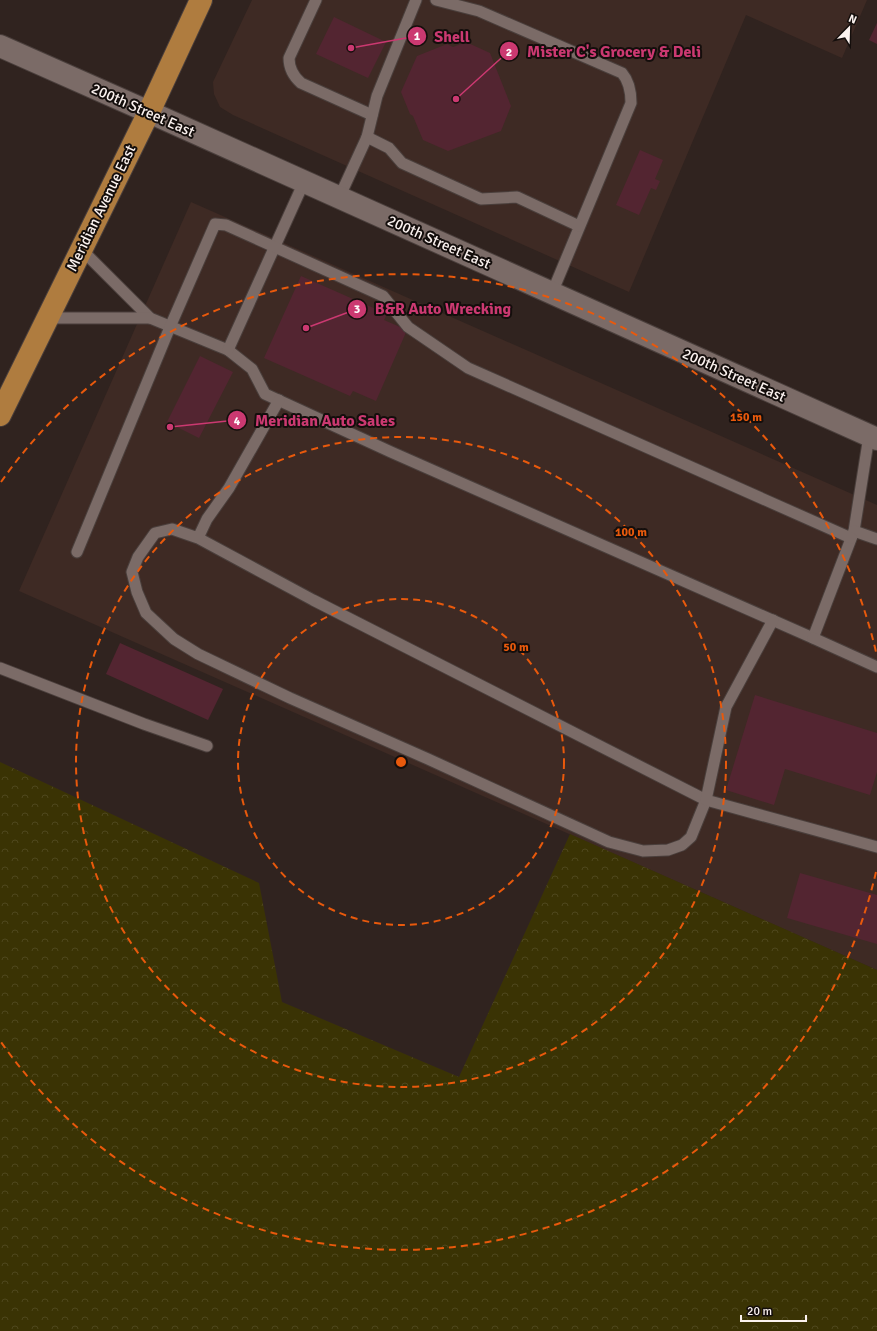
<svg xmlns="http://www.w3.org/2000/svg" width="877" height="1331" font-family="Signika,sans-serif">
  <defs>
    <pattern id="forest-crowns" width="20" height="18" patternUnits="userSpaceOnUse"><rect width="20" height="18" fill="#3a3304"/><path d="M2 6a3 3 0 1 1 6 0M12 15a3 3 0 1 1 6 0" fill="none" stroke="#4e471d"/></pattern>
  </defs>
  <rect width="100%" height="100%" fill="#30231f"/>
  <g fill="#3e2a24">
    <path d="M252,0H867L842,58L746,15L629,292L233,115L220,107L214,94L213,82Z"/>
    <path d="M191,202L877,505V970L19,591Z"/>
  </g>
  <path fill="url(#forest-crowns)" d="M0,762L259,883L282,1002L459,1077L570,834L877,970V1331H0Z"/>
  <g fill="#532531">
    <path d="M334,17L386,42L368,78L316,54Z"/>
    <path d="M877,23V44L869,40Z"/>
    <path d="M466,42L490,53L511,106L501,131L448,151L423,140L413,116L410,114L401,92L417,56L447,44L453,47Z"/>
    <path d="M640,150L663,160L655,179L660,181L656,190L651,188L639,215L616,205Z"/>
    <path d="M301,276L387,314L384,320L407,330L376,401L353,391L350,396L264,358Z"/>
    <path d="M200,356L233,372L199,438L167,422Z"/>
    <path d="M120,643L223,689L208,720L106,674Z"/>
    <path d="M755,695L877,733V772L870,795L785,769L774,805L726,790Z"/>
    <path d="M800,873L877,895V944L787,918Z"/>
  </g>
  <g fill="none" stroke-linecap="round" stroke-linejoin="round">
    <defs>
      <g id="service">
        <path d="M316,0L289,58C289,68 293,76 301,83L372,115"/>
        <path d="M436,0L479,11L622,73C629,81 631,92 631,103L552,293"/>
        <path d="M367,137L389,148L402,163L481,199L517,197L579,226"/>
        <path d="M339,198L367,137L377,96L416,0"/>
        <path d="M81,249L150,318L228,350L252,369L265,394L391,452L813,638L854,531L869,436"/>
        <path d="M47,318H150"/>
        <path d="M228,350L304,182"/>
        <path d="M854,531L877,539"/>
        <path d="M198,538L172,529L155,533L138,557L132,572L137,592L146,613L174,639L198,654L290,698L428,759L609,842L643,851L668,850L682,845L691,837L706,800L313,600L198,538L207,519L229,488L279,400"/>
        <path d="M77,552L170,327L215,224L226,225L383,296L408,327L468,368L851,538"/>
        <path d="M773,620L726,707L706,800L877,847"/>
        <path d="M813,638L877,667"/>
        <path d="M0,668L144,724L207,746"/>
      </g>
      <path id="minor" d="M0,46L149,112"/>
      <path id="tertiary" d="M149,112L877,439"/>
      <path id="primary" d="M0,415L149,112L201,0"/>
    </defs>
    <use href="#service" stroke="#4a3f3c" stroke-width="13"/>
    <use href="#minor" stroke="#4a3f3c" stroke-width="24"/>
    <use href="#tertiary" stroke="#4a3f3c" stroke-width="24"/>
    <use href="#primary" stroke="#4a3f3c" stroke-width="24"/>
    <use href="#service" stroke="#7b6b67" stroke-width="11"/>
    <use href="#minor" stroke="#7b6b67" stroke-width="22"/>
    <use href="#tertiary" stroke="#7b6b67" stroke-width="22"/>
    <use href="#primary" stroke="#af7c3f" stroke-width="22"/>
  </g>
  <g fill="none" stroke="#e8590c" stroke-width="2" stroke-dasharray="7 5">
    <circle cx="401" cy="762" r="163"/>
    <circle cx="401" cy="762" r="325"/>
    <path d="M876 872A488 488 0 0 1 1 1042M1 482A488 488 0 0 1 876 652"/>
  </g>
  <g text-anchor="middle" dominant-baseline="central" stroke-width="4" stroke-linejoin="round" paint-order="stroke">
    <g font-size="15" fill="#fbf2ef" stroke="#140e0c">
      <text transform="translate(143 110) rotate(24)">200th Street East</text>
      <text transform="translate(101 208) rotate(-64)">Meridian Avenue East</text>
      <text transform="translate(439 242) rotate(24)">200th Street East</text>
      <text transform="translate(734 375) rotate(24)">200th Street East</text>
    </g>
  </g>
  <circle cx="401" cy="762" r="6" fill="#e8590c" stroke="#140e0c" stroke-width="2"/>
  <g font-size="12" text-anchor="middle" font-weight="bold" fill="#e8590c" stroke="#140e0c" stroke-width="4" stroke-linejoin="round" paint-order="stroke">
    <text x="746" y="421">150 m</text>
    <text x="631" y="536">100 m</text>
    <text x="516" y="651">50 m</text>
  </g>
  <path fill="none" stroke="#cb3971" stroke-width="1.5" d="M351 48L417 36M456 99L509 51M306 328L357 309M170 427L237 420"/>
  <g fill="#cb3971" stroke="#140e0c" stroke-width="1.5">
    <circle cx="351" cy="48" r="4"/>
    <circle cx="456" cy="99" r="4"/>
    <circle cx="306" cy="328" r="4"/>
    <circle cx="170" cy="427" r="4"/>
    <circle cx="417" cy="36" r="10"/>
    <circle cx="509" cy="51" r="10"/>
    <circle cx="357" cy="309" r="10"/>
    <circle cx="237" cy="420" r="10"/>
  </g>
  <g font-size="12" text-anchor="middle" font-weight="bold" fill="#fff">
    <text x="417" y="40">1</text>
    <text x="509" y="56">2</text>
    <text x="357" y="313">3</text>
    <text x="237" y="425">4</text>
  </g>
  <g font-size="16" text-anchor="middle" font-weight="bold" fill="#cb3971" stroke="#140e0c" stroke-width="4" stroke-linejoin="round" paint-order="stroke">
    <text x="452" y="42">Shell</text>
    <text x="614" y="57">Mister C's Grocery &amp; Deli</text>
    <text x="443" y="314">B&amp;R Auto Wrecking</text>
    <text x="325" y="426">Meridian Auto Sales</text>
  </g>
  <g transform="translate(849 28) rotate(23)" stroke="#140e0c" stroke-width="3" paint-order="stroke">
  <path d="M0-3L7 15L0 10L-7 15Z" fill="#fbf2ef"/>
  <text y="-6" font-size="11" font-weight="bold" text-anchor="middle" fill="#fbf2ef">N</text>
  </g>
  <path d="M741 1315v6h65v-6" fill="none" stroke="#fbf2ef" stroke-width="2"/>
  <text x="747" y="1315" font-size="12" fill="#fbf2ef" stroke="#140e0c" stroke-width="3" paint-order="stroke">20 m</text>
</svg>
